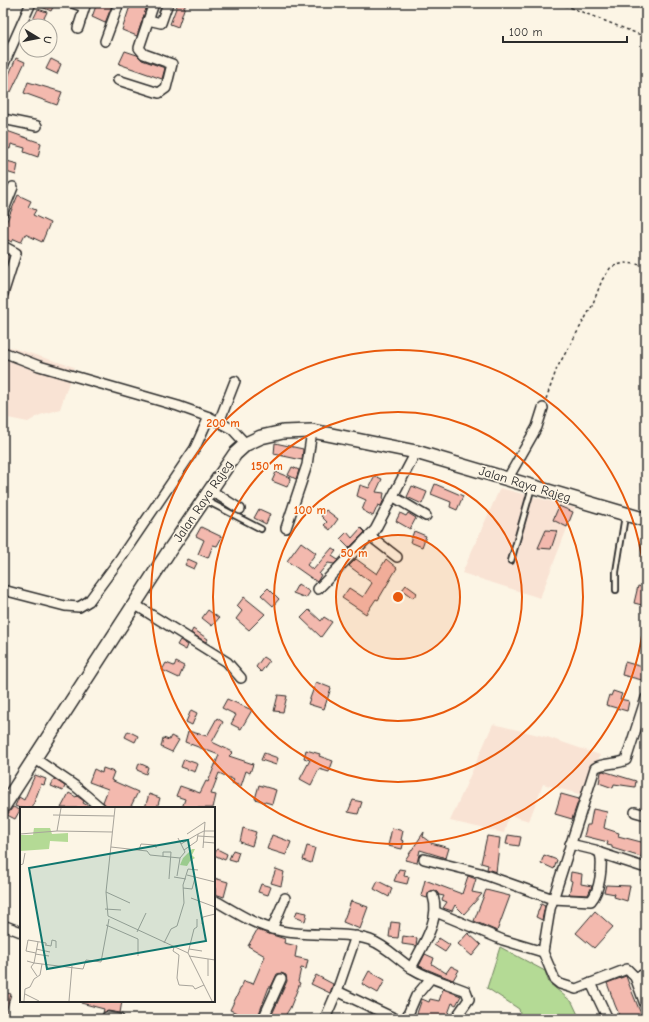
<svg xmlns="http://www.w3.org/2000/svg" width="649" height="1022" font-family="'Comic Neue',sans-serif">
  <rect width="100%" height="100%" fill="#fcf5e5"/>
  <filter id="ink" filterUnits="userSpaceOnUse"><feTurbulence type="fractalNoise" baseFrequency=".025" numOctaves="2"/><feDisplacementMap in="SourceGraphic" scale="8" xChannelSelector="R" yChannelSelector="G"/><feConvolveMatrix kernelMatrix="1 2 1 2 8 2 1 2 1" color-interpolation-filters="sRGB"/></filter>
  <g filter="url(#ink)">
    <g fill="#f9e3d4">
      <path d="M3,242L22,249L3,319Z"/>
      <path d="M3,345L74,367L60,409L40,415L28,422L3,417Z"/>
      <path d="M500,488L575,508L540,598L462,573Z"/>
      <path d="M493,724L547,737L600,755L586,796L543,784L529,821L509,815L504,833L450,821Z"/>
    </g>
    <path fill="#b4da95" stroke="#708260" d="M500,947L545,971L549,983L572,1002L580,1019H521L519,1009L487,988Z"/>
    <g fill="#f3b9ae" stroke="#2b2b2b">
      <path d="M37,3H55L51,11L37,5Z"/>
      <path d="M97,3H113L105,23L92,17Z"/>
      <path d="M131,3H148L137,36L122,30Z"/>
      <path d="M178,3H186L178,27L170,24Z"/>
      <path d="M38,9L47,12L40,26H30Z"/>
      <path d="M125,51L137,55L142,60L165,68L162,79L119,64Z"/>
      <path d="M16,58L25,62L11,92L3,88V81L5,76L8,77Z"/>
      <path d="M51,59L61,64L57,74L46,69Z"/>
      <path d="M28,82L62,92L57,105L24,93Z"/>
      <path d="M7,131L41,143L38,157L24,152L25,148L11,144L10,149L3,147Z"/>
      <path d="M3,160L18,164L16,175L3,171Z"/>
      <path d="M18,195L31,201L28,207L36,210L33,215L50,223L42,242L25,234L21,242L14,239L12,242L3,238V230Z"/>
      <path d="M275,443L303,449L302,460L274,454Z"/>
      <path d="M292,467L299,470L296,479L288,475Z"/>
      <path d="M276,472L291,478L287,487L272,481Z"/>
      <path d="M375,476L382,479L376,492L384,493L383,499H384L381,506L378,505L373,516L362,510L366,500L357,496L360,485L369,488Z"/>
      <path d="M435,484L463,496L457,510L450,507L451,502L431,494Z"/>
      <path d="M412,486L427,492L422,504L407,497Z"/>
      <path d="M559,506L573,512L567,527L553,520Z"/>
      <path d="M259,509L270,514L266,524L254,518Z"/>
      <path d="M326,510L338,519L330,530L324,525L327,522L321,516Z"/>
      <path d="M400,513L406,516L408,513L416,518L410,529L396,521Z"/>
      <path d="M201,527L222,537L217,546L213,545L208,558L198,554L204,540L196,536Z"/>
      <path d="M361,528L365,532L349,548L340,539L347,532L352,538Z"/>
      <path d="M546,530L557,531L551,549L538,548Z"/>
      <path d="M414,531L426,536L422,547L410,542Z"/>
      <path d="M301,542L316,553L307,565L313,570L332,548L336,551L332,556L338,560L334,564L328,563L319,574L321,575L317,582L287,561Z"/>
      <path d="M188,559L197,563L194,569L185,565Z"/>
      <path d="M356,559L377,574L386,559L397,568L378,600L376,599L366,614L342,598L349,588L363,597L372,583L349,566Z"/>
      <path d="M298,584L310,592L306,598L293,593Z"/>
      <path d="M406,585L417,593L413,598L402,590Z"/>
      <path d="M638,586L646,588V606L634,603Z"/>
      <path d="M268,588L279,599L273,606L261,595Z"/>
      <path d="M244,597L265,614L249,630L236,619L242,611L237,606Z"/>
      <path d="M208,610L219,618L212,626L202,618Z"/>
      <path d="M309,610L321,621L324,617L332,622L321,637L301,618Z"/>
      <path d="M193,629L208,639L206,642L191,633Z"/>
      <path d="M180,640L188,645L186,650L177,645Z"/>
      <path d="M263,657L269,661L261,672L256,667Z"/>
      <path d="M176,662L184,666L179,678L162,670L166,663L174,666Z"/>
      <path d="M625,662L646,668L642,680L622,675Z"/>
      <path d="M316,682L331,688L324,709L308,704Z"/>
      <path d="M613,691L622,694L620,699L629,701L627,711L606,705L609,695L611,696Z"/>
      <path d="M278,695L287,696L283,712L274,711Z"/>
      <path d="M227,699L252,710L241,729L231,724L236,715L222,708Z"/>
      <path d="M191,710L197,713L192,725L186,722Z"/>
      <path d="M217,718L223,722L212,742L233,752L229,756L253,764L250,773L246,771L241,786L232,783L234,780L219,773L211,794L216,795L213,808H182L185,799L176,796L180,786L200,793L206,781L208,782L219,755L185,742L188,731L207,736Z"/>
      <path d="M128,731L138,736L135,742L125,737Z"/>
      <path d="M171,736L179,740L172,752L161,747L163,738L169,740Z"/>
      <path d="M306,750L320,754L319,756L333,761L329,772L319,769L311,785L300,779L310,760L304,758Z"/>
      <path d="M264,753L278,758L276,765L261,760Z"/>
      <path d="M184,759L198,764L195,772L181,767Z"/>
      <path d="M139,763L148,767L146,774L137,770Z"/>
      <path d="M103,768L114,772L111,780L138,792L130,808H107L103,802L108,789L89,782L94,769L102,773Z"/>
      <path d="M603,771L636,781L635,787L614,784L613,788L599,783L601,772Z"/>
      <path d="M35,775L46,779L44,785L41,784L32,808H20L15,806L19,797L24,800Z"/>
      <path d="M54,779L65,786L63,791L51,786Z"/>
      <path d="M259,785L276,790L272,804L255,799Z"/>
      <path d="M69,793L76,797L77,796L84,801L83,803L92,808H61Z"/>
      <path d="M149,794L160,798L157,808H145Z"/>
      <path d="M561,794L579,799L572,819L555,814Z"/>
      <path d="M353,800L362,802L358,814L348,812Z"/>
      <path d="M13,807L20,810L15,819L7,815Z"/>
      <path d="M593,809L607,812L604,828L619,833L618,836L645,843L641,857L612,848V846L607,845L608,842L584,836L587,825H590Z"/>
      <path d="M243,828L256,832L252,846L240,842Z"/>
      <path d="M392,828L403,831L401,840L404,841L402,849L388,846Z"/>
      <path d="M424,832L423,837L431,843L449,848L446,858L420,850L417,863L405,860Z"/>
      <path d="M272,835L291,842L286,855L267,849Z"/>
      <path d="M508,835L521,837L519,846L506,844Z"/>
      <path d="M487,836L500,838L496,872L487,869L488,865L481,863Z"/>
      <path d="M307,846L315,848L311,863L303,860Z"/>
      <path d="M217,849L227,854L225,860L214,855Z"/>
      <path d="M233,850L239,852L236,861L229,859Z"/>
      <path d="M544,855L557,860L554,869L541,863Z"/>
      <path d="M276,869L284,872L281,886L271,883Z"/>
      <path d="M399,869L405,870L404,876L409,877L407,884L394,881Z"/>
      <path d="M571,872L582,874L581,884L592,886L588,895L569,894L572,881L570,880Z"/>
      <path d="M468,876L476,879L472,892L482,894L464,914L455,905L452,911L443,908L447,902L442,900L444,896L439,895L435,890L429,892L427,898L421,896L425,880L462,894Z"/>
      <path d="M214,878L228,882L224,897L215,894L216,889L214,888Z"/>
      <path d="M378,881L392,888L389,897L374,889Z"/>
      <path d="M261,884L271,887L268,895L258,892Z"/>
      <path d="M606,885L630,886L627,901L614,897L615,894L604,892Z"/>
      <path d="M486,890L510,896L497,931L474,921Z"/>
      <path d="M351,901L368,907L360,929L343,922Z"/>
      <path d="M541,904L545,906L542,920L536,917Z"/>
      <path d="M297,911L307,913L305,921L295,917Z"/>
      <path d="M595,911L613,927L594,948L576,933Z"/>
      <path d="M391,922L400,923L398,938L389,937Z"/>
      <path d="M257,930L285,939L284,943L297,946L295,957L308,960L306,969L301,968L298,982L300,983L290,1008L283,1019H270L287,981L286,975L281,973L277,974L271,987H269L257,1019H243L244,1016L230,1010L244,981L253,984L265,956L248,946Z"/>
      <path d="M468,933L481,945L472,956L458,944Z"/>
      <path d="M403,936L417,938L416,946L402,944Z"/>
      <path d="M439,938L450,945L445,952L434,945Z"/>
      <path d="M425,954L434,958L432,964L446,973L451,966L459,970L453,980L419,966Z"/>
      <path d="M369,971L385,980L378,993L362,984Z"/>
      <path d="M316,975L333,984L330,993L311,984Z"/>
      <path d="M626,976L630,987L643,1019H621L615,1005L607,983Z"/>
      <path d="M443,989L461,996L456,1005L452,1003L446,1019H415L422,999L429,1002L430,999L439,1001Z"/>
      <path d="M3,992L11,994L5,1015H3Z"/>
      <path d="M81,1001H122L120,1013L108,1011L103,1013L104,1009L81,1003Z"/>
    </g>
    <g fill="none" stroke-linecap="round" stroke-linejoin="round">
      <defs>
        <g id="lane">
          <path d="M205,500L261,529"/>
          <path d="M511,561L532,487"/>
          <path d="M616,590V572L625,516"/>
        </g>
        <g id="street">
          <path d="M73,3L84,7"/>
          <path d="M148,20L161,23L168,3"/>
          <path d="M78,28L86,3"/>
          <path d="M105,41L119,3"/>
          <path d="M3,66L31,3"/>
          <path d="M118,80L159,93L166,88L172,64L144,54L139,48L154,3"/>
          <path d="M3,119L37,126"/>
          <path d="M3,212L13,187"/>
          <path d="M3,246L16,253L3,294"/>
          <path d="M3,352L39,366L178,406L209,417L232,429L246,444"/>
          <path d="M219,422L235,381"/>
          <path d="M508,478L537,427L543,408"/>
          <path d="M210,490L240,509"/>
          <path d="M394,497L426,516"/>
          <path d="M286,528L307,465L312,431"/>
          <path d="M370,536L397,557"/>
          <path d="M318,589L375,530L416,452"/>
          <path d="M3,590L65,606L79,607L89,601L117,563L195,448L209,417"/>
          <path d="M134,604L227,662L241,678"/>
          <path d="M646,698L626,760C617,765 603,762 595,768L550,909L543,952L555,980L560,984L576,989L627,969L635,977L646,1007"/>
          <path d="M34,758L75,786L101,808"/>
          <path d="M635,812L646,815"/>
          <path d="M600,853L646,868"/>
          <path d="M424,859L480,873L553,899L591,901C600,891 603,865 600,853L595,850L570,844"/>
          <path d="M214,900C234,911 254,925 277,930C307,938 340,930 370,940C387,946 398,960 413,969C429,979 449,984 466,991L469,999L455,1019"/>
          <path d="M436,912L503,940L543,952"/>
          <path d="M3,925L21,932"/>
          <path d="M272,929L285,898"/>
          <path d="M356,936L337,991L396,1019"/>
          <path d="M411,968C422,946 441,920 433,896"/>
          <path d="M635,977L646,974"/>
          <path d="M591,983L608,1019"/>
          <path d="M107,1017L119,1019"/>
          <path d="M263,1019L281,979"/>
          <path d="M325,1019L337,991"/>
          <path d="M406,1019L416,996L431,978"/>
        </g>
        <path id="secondary" d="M3,807L169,551L235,454L246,444L261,437L283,432L312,431L416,452L646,520"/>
      </defs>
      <use href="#lane" stroke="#2b2b2b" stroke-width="8"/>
      <use href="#street" stroke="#2b2b2b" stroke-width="12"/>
      <use href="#secondary" stroke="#2b2b2b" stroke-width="16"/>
      <g stroke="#2b2b2b" stroke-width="1.5" stroke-dasharray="3 3" stroke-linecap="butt">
        <path d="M559,3L646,37"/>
        <path d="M546,399L557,368L592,306L602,280L611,267L624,263L646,265"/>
      </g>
      <use href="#lane" stroke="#fcf5e5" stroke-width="4.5"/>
      <use href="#street" stroke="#fcf5e5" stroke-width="9"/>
      <use href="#secondary" stroke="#fcf5e5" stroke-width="13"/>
    </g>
  </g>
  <circle cx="398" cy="597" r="62" fill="#e8590c" fill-opacity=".12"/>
  <g fill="none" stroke="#e8590c" stroke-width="2">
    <circle cx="398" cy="597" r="62"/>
    <circle cx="398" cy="597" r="124"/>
    <circle cx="398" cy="597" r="185"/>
    <circle cx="398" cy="597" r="247"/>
  </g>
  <g text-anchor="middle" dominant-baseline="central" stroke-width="3" stroke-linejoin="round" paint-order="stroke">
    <g font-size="13" fill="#2b2b2b" stroke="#fcf5e5">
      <text transform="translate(525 484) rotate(17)">Jalan Raya Rajeg</text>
      <text transform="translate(203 501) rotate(-56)">Jalan Raya Rajeg</text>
    </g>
  </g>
  <g transform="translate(20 807)">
    <rect width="195" height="195" fill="#fcf5e5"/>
    <path d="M14,21H30L32,27L48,26V35L30,34L29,42L0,44V28H13ZM172,42H175L172,48L175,51L170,54L167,59L160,58L163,51Z" fill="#b4da95"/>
    <path fill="none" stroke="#a8a49b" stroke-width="1" d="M95,1L86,85L88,109L168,146L192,194M33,8L94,9M37,24L41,1M0,27L37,24L92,25M167,27L185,15M178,29L195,30M183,35L195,36M161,37L178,27M91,40L127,44L130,48L160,51L165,45L158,31M183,41L185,15M119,43L121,37L136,38V41M164,43L177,34L178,27L184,24H195M143,50V45H151L149,72M0,58L3,57L5,46M167,68L195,75M157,69L160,51M154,70L166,72M163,81L172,82L175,71M86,85L110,96M171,91L195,100M85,102L101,103M182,117L183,110L195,107M86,118L118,132V149M117,125L126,106M18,135L14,156L63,162L66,153L81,155L89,112M144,136L151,122L157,119L164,96L163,78L168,62L178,63M25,138L31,139L32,133L36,134V141M154,140L153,144L159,148L157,171L159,178L173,179L175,182L184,178M16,142L30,145M169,142L182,144M16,146L6,144L8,133L26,136V138M168,146L174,122L177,120V112M15,147L29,149M169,149L195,153M7,154L14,156L11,160L17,169M188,169V152M5,187L19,194M4,194L5,182L10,180L14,172L20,168L22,157M49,194L52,159"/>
    <path fill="#0f766e" fill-opacity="0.15" stroke="#0f766e" stroke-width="2" d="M168,33L186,134L27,162L9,61Z"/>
    <rect width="195" height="195" fill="none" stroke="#2b2b2b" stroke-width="2"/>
  </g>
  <circle cx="398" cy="597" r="6" fill="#e8590c" stroke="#fcf5e5" stroke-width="2"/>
  <g font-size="12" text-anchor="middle" font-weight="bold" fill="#e8590c" stroke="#fcf5e5" stroke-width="3" stroke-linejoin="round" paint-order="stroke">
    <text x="223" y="427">200 m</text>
    <text x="267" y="470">150 m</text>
    <text x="310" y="514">100 m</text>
    <text x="354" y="557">50 m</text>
  </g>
  <rect width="649" height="1022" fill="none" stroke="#fcf5e5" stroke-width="16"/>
  <rect x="8" y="8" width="633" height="1006" fill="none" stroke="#2b2b2b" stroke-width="1.5" filter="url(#ink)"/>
  <g transform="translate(38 38) rotate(100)"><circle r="19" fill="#fcf5e5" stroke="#a8a49b"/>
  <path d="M0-3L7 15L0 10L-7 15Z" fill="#2b2b2b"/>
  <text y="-6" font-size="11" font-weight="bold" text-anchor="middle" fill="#2b2b2b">U</text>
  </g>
  <path d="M503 36v6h124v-6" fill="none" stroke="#2b2b2b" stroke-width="2"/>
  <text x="509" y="36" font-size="12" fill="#2b2b2b" stroke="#fcf5e5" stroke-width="3" paint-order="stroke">100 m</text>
</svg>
